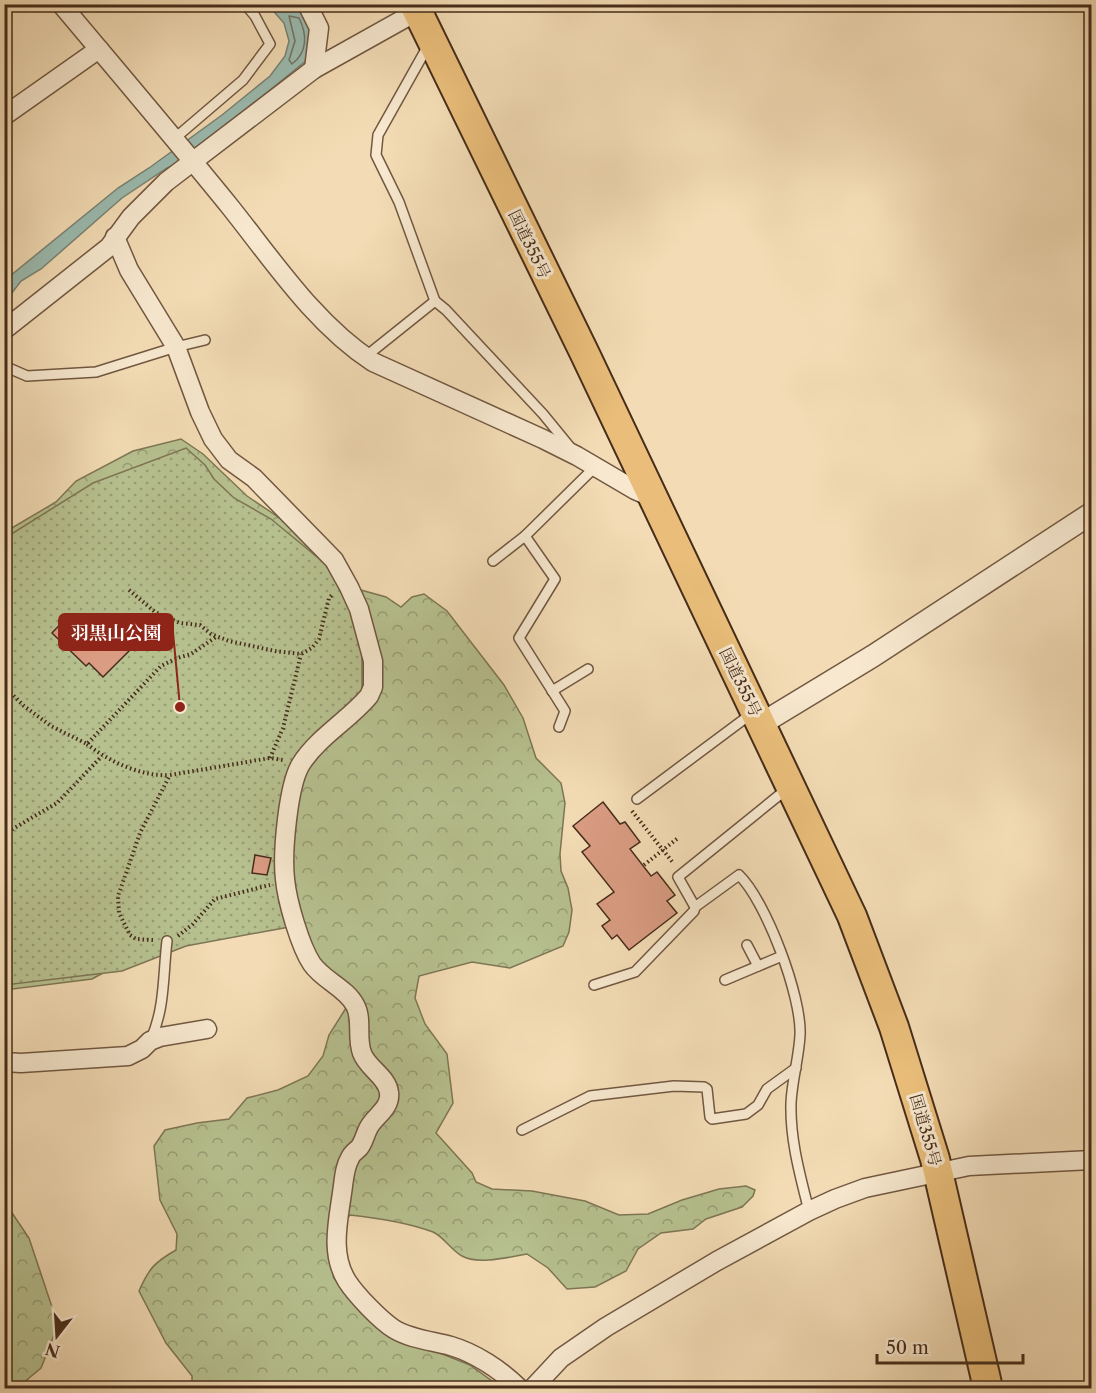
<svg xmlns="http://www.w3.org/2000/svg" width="1096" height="1393" font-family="'Libre Caslon Text','Noto Serif JP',serif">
  <defs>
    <pattern id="forest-crowns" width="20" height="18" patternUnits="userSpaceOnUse" patternTransform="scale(1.5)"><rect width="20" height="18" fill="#b7c190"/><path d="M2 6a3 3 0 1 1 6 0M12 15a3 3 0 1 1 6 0" fill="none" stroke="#979d75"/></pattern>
    <pattern id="park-dots" width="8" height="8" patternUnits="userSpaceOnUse" patternTransform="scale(1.5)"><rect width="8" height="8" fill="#b7c190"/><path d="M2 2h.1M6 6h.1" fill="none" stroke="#979d75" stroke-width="1.8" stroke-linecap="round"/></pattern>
  </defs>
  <rect width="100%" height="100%" fill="#f3dcb5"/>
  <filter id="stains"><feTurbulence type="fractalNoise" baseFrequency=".00333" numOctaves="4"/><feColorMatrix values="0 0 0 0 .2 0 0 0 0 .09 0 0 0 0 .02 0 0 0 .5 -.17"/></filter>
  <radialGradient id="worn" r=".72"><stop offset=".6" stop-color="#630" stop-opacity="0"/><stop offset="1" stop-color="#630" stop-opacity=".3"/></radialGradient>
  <g fill="url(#forest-crowns)" stroke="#7e7655" stroke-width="1.5">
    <path d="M181,439L203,454L247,496L287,523L361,590L386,597L401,607L412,597L424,594L447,611L504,685L523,718L536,758L561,783L565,803L560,854L561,871L568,888L572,910L569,932L563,946L510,968L472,962L419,976L415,998L425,1024L447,1054L453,1103L436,1133L472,1173L476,1182L492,1189L532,1191L585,1201L619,1215L648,1214L682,1200L719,1189L746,1186L755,1190L753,1196L742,1207L706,1219L693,1229L661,1233L638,1249L626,1271L595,1287L567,1289L548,1268L527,1254C510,1257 477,1265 462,1256C451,1250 444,1237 433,1232C406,1222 378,1218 350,1215L327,1244L334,1278L360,1312L387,1334L412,1342L470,1365L492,1381L494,1388H192V1376L166,1343L139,1291C149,1268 155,1262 176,1250L177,1234L160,1200L154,1146L165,1130L197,1123L229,1119L247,1098L278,1090L308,1076L323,1056L329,1035L346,1008L345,988L315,958L279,901L116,966L92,979L5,990V532L56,502L76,481L133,451Z"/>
    <path d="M4,1208L10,1210L29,1238L58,1325L41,1368L17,1388H5Z"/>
  </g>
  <path fill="url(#park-dots)" stroke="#7e7655" stroke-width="1.5" d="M186,448L205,465L214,479L234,498L271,519L334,571L357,619L362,655V696L329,744L305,773L295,793L289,927L186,946L122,971L5,985V538L93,483Z"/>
  <path fill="#9bbbb0" stroke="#798274" stroke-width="1.5" d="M268,5H288L292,9L303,13L311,29L307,60L181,162L167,168L122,198L41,269L21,281L5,302V283L10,276L118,188L149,168L222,115L270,76L285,56L289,41L284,23Z"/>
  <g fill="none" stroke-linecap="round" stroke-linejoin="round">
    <path stroke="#707465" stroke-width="1.5" d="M289,16L299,18C307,34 308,52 292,64L289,60L295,41Z"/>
  </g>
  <g fill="#da9c83" stroke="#462c1a" stroke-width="1.5">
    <path d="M69,615L98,643L114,627L133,647L103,677L89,663L86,666L52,633Z"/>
    <path d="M603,802L620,824L625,822L640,842L630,849L651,876L657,872L675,895L667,901L677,913L629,950L617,935L612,939L602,926L610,920L597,904L614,892L582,852L590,846L573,826Z"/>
    <path d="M255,855L271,858L267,875L252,873Z"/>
  </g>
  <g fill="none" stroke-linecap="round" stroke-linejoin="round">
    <defs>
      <g id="service">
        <path d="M429,44L378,135L376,155L399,202L435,301L446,310L543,414L570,447"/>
        <path d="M174,139L243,80L270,44L255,16L245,4"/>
        <path d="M365,357L435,301"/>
        <path d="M4,366L27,376L96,372L176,347L205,340"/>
        <path d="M493,561L525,536"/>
        <path d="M552,691L588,669"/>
        <path d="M559,727L565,711L519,638L555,579L525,536L595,467"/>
        <path d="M788,788L678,877L695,907L739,875C766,901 802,997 800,1035C799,1057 792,1080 791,1103C790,1140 800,1175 809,1211"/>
        <path d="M637,799L751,714"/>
        <path d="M747,945L758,966"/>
        <path d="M725,980L782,956"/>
        <path d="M594,985L635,972L694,911L695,907"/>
        <path d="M151,1039C165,1008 163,974 167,941"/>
        <path d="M522,1130L590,1096L674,1086L704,1087L707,1089L710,1117L712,1119L746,1114L758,1105L767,1089L796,1068"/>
      </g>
      <g id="minor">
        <path d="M61,4C118,72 175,139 231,208C274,262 315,324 373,362L543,439L577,456L635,490L642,493L650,491"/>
        <path d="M307,4L319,28L314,69"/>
        <path d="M4,116L99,49"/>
        <path d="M115,237L129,270L176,347L200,412L213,439L229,460L254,478L334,560L349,587L359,609L373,661V687L369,696C349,720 318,737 301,764C288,785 282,853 285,879C287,901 300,946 312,964C323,980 346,988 355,1005C363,1019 356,1037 362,1053C367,1068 388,1077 389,1093C391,1108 375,1116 369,1127C365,1134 364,1142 359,1148C356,1151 352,1153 350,1158C344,1168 344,1181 342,1193C338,1222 330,1254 347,1281C356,1295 380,1320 394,1329C410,1339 433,1341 451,1346C475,1353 501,1370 519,1388"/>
        <path d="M4,330L109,247L131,217L166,182L314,69L425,7"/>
        <path d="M4,1062L21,1063L128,1056L142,1049L150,1041L160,1037L207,1029"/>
        <path d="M533,1388L561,1358L606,1327L717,1261L809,1211L835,1199L865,1188L969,1166L1092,1160"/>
      </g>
      <path id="tertiary" d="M761,724L873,656L1092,513"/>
      <path id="trunk" d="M414,4L584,352L852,916L894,1027L935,1159L988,1388"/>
    </defs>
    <use href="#service" stroke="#715841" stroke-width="12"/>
    <use href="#minor" stroke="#715841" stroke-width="21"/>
    <use href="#tertiary" stroke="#715841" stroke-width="24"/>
    <use href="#trunk" stroke="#462c1a" stroke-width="32"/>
    <g stroke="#462c1a" stroke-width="4" stroke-dasharray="1.5 3" stroke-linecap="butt">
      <path d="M129,590L155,612L180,623L200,625L211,634L229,641L275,651L301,654L312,648L319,639L329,598L333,594"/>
      <path d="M4,686L24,706L51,726L87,744L161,666L177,658L191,654L216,637"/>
      <path d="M87,744C108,761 142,777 169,775"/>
      <path d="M270,758L283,728L301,654"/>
      <path d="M632,811L674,864"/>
      <path d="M4,834L57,803L102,756"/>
      <path d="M644,865L678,838"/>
      <path d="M178,936L193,924L215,899L270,885"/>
      <path d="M153,940L136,939L130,935L119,913L118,896L140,833L170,775L270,758L283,760"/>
    </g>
    <use href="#service" stroke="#f7e8cf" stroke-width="9"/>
    <use href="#minor" stroke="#f7e8cf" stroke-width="18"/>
    <use href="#tertiary" stroke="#f7e8cf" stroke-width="21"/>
    <use href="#trunk" stroke="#eabe7a" stroke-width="28"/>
  </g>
  <g text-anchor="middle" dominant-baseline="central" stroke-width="6" stroke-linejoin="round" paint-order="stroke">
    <g font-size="16" fill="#462c1a" stroke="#f7e8cf">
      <text transform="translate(530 244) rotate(64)">国道355号</text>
      <text transform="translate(741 682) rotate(64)">国道355号</text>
      <text transform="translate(926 1130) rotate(74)">国道355号</text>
    </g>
  </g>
  <path fill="none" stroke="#8f2418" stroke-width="2" d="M180 707L173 632"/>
  <circle fill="#8f2418" stroke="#f7e8cf" stroke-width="2" cx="180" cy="707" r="6"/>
  <rect fill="#8f2418" stroke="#8f2418" stroke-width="2" x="59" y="614" width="114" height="36" rx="6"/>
  <g font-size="18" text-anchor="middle" font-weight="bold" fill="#fff">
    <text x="116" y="639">羽黒山公園</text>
  </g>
  <rect width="1096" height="1393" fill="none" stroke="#f3dcb5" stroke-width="24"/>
  <rect x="6" y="6" width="1084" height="1381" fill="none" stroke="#462c1a" stroke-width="3"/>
  <rect x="12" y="12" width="1072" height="1369" fill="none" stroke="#462c1a" stroke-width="1.5"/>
  <g transform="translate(57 1336) rotate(197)" stroke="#f7e8cf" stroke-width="4.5" paint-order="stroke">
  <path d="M0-4.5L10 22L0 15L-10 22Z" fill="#462c1a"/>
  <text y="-9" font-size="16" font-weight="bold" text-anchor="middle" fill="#462c1a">N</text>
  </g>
  <path d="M877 1354v9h146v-9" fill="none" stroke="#462c1a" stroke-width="3"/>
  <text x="886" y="1354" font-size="18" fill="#462c1a" stroke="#f7e8cf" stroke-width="4.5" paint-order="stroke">50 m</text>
  <rect width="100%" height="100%" filter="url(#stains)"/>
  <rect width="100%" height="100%" fill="url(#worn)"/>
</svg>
